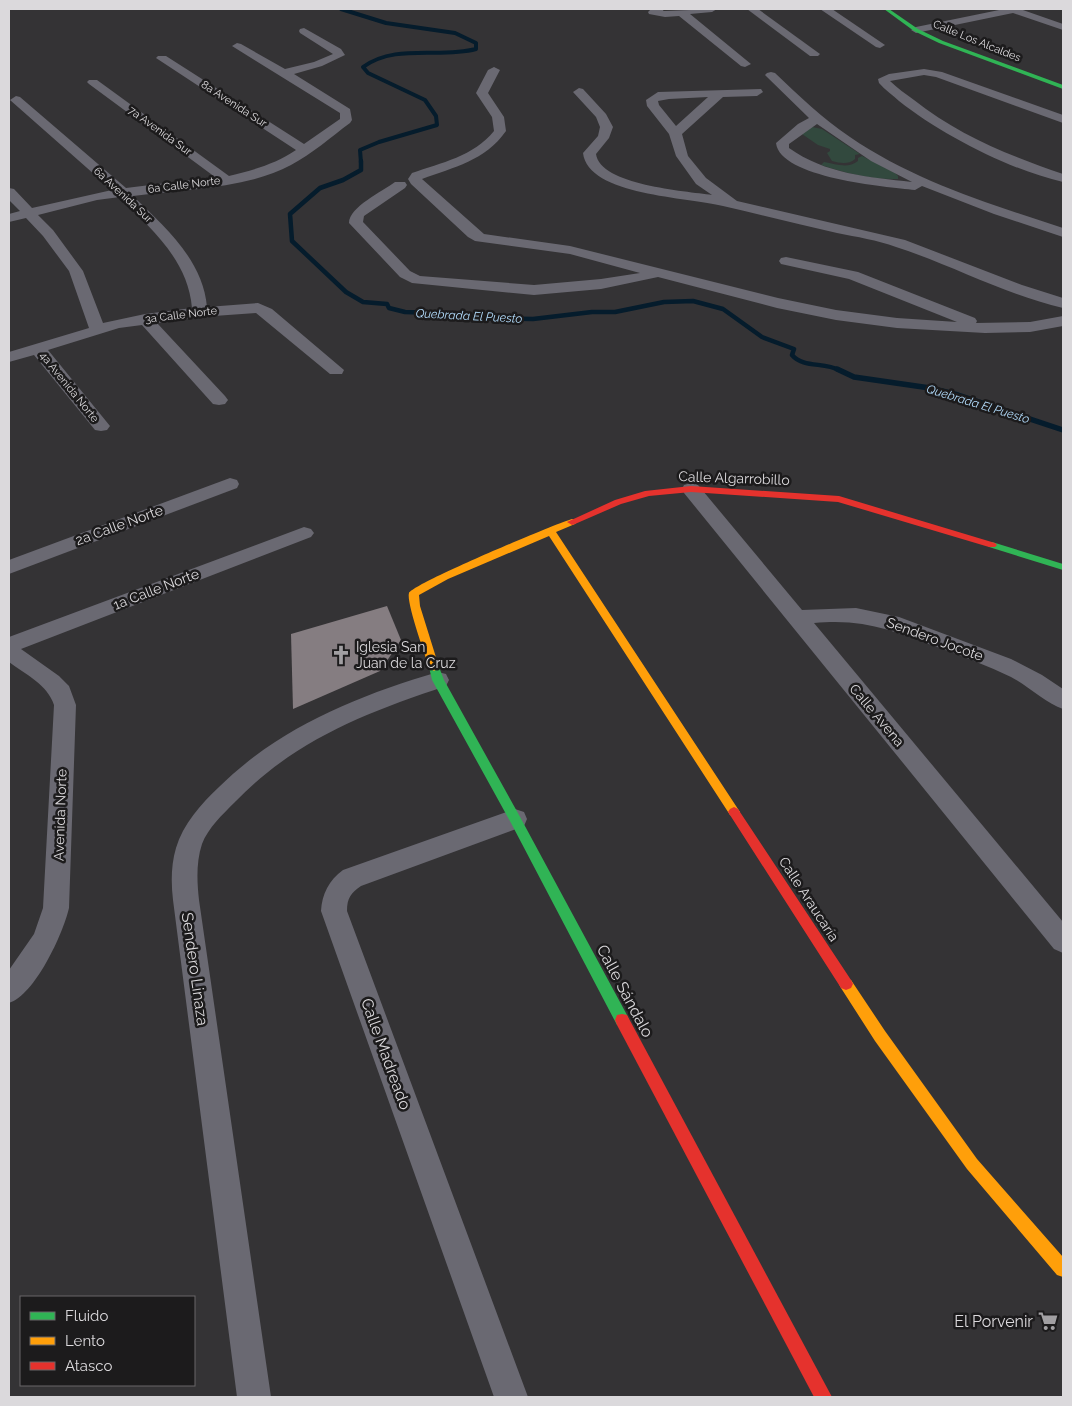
<svg xmlns="http://www.w3.org/2000/svg" width="1072" height="1406" font-family="Raleway,sans-serif">
  <rect width="100%" height="100%" fill="#343335"/>
  <g fill="#32493e">
    <path d="M812,127L822,129L860,154L855,155V159C848,165 840,163 832,161L827,153L830,151V149L818,145L802,134Z"/>
    <path d="M862,156L895,173L898,176V179C872,180 845,173 821,165L824,162C836,164 848,169 858,161V158Z"/>
  </g>
  <g fill="none" stroke-linecap="round" stroke-linejoin="round">
    <path stroke="#051c2c" stroke-width="4" d="M341,9L386,23L455,33L476,43V49C439,59 396,43 363,67L368,73L425,100L436,116L437,125L379,142L360,150L361,163"/>
    <path stroke="#051c2c" stroke-width="4.5" d="M361,161V170L343,180L320,188L290,214L292,241L346,292L363,302L387,304L389,308L405,312L437,313L469,318L533,319L592,312H615L664,302L693,301L723,309L762,337L794,349L792,355C803,368 824,362 839,370"/>
    <path stroke="#051c2c" stroke-width="5.5" d="M837,369L854,377L930,388L958,395L1063,430"/>
  </g>
  <path fill="#857d81" d="M387,606L401,640L380,671L293,709L291,634Z"/>
  <g fill="none" stroke-linecap="round" stroke-linejoin="round">
    <g fill="#6a6972" fill-rule="evenodd">
      <path d="M651,9H664L663,11H665L717,9L712,12L690,14L751,64L745,67L741,66L679,16L665,17L649,14L648,12Z"/>
      <path d="M747,9H758L820,54L818,56H810Z"/>
      <path d="M820,9H832L885,45L880,48L876,47Z"/>
      <path d="M1004,9H1020L1063,24V30L1013,13L916,33L911,30L916,27Z"/>
      <path d="M304,28L341,49L345,55L322,66L294,74L350,109L352,120L350,123C331,137 312,154 291,165C247,189 183,189 133,196C165,227 203,260 207,307L258,303L272,309L344,370L342,374H330L256,313L200,317L157,323L225,396L228,400L225,404L219,405L213,404L142,325L119,328L48,350L110,426L107,430L101,431L95,430L34,355L9,362V352L89,328L69,271L43,236L26,218L9,222V214L20,211L9,200V188L14,189L32,208L112,190L10,100L16,96L20,97L126,188L215,177L89,84L87,82L89,80H97L229,176C254,170 275,164 296,150L156,58L158,56H166L304,144L340,119V113L232,46L237,43L241,44L285,69L314,62L333,54L300,33L299,31L300,29ZM120,197C152,230 188,260 192,308L145,314L103,323L83,271L53,230L38,215L97,200Z"/>
      <path d="M494,67L500,70L488,93L504,117L506,131C485,161 454,167 422,179L484,234L570,246L778,298L836,310L897,318L957,322L849,279L781,264L779,261L781,258L786,257L858,272L975,318L977,321L976,323L1030,322L1063,316V326L1030,332L985,333L897,328L836,320L777,308L658,277L601,289L534,295L412,283L400,277L349,223C349,207 383,191 395,182H405L407,185L405,188L364,216L363,222L410,271L420,276L534,285L601,279L640,273L570,254L475,241L468,237L411,184L408,179L412,173C441,163 474,156 494,131L492,117L476,93L488,70Z"/>
      <path d="M924,69L942,72L1063,115V123L936,77L924,75L890,81C897,88 906,94 914,100C958,135 1010,156 1063,174V182C1010,170 942,135 899,101C893,95 885,90 879,83L878,79L889,74Z"/>
      <path d="M771,72L775,73C799,96 822,118 850,137C914,181 990,204 1063,228V237L994,214L922,186L915,190C886,187 780,178 776,143L798,124L809,118L767,77L765,75L767,73ZM817,124L871,161L912,182C869,177 825,174 789,148V144Z"/>
      <path d="M579,88L583,89L606,114L613,127L609,138L596,154C600,185 685,191 712,195L696,184L676,156L669,134L647,106L646,100L658,92L761,89L763,92L757,96L723,97L682,134L688,156L706,178L737,201L905,240L1022,285L1063,298V308C1006,295 952,265 896,247C877,240 857,237 837,233C799,224 761,215 723,206C689,197 588,196 583,153L598,136L600,127L596,117L573,92ZM708,97L676,126L659,105L658,101L669,99Z"/>
      <path d="M230,478L237,480L239,484L237,488L9,574V560Z"/>
      <path d="M691,483L698,485L802,610L856,608L899,617L1011,659L1042,675L1063,689V709C1047,704 1028,686 1011,677C988,666 964,657 940,648C893,631 865,618 814,623L1063,922V953L1054,949L684,493L682,489L684,485Z"/>
      <path d="M304,527L311,529L314,533L311,537L21,649L59,676L69,686L76,705L69,908C63,934 35,995 9,1003V970L34,934L43,908L54,705C48,685 25,674 9,662V637Z"/>
      <path d="M438,672L446,674L449,680L446,686C365,713 295,740 235,802C223,814 208,828 202,844C196,862 197,882 199,900L271,1397H237L173,900C171,883 171,865 176,848C183,824 201,804 219,787C280,727 357,696 438,672Z"/>
      <path d="M515,809L524,812L527,819L524,826L361,886C351,893 347,898 347,911L528,1397H494L321,911C322,894 329,880 343,870Z"/>
    </g>
    <g fill="#30b455" fill-rule="evenodd">
      <path d="M884,9H889L918,29L943,41L1063,85V89L939,43L914,31Z"/>
      <path d="M992,542L1063,564V570L989,547L987,545Z"/>
      <path d="M434,663L439,667L444,680L519,815L627,1015L629,1020L627,1025L622,1026L617,1025L511,823L432,680L429,667Z"/>
    </g>
    <g fill="#ff9f0a" fill-rule="evenodd">
      <path d="M572,519L575,520L577,522L575,524L556,532L738,809L740,812L738,815L734,817L730,815L549,536L448,579L419,595L420,606L439,667L434,671L429,667C425,655 406,602 409,593C414,583 555,524 572,519Z"/>
      <path d="M846,978L851,980L885,1031L977,1159L1063,1257V1277L1057,1275L967,1169L875,1041L841,988L839,984L841,980Z"/>
    </g>
    <g fill="#e5322d" fill-rule="evenodd">
      <path d="M691,486L839,496L995,543L997,545L995,547H989L838,502L691,492L649,496L621,504L575,524L572,525L567,522L615,500L645,491Z"/>
      <path d="M734,807L738,809L851,980L853,984L851,988L846,990L841,988L730,815L728,812L730,809Z"/>
      <path d="M622,1014L627,1015L832,1397H814L617,1025L615,1020L617,1015Z"/>
    </g>
  </g>
  <defs>
    <symbol id="church-bare" viewBox="-9 -9 18 18"><path d="M-1.2-6h2.4v3.5h3.3v2.4h-3.3V6h-2.4V-.1h-3.3v-2.4h3.3Z" fill="#a19fa2" stroke="#1c1b1c" stroke-width="2.5" paint-order="stroke"/></symbol>
    <symbol id="supermarket-bare" viewBox="-9 -9 18 18"><path d="M-6-5.5h2.5l.6 2H6L4.5 2H-2.5L-4.4-4H-6ZM-1.5 3.2a1.3 1.3 0 1 0 .1 0ZM3 3.2a1.3 1.3 0 1 0 .1 0Z" fill="#a19fa2" stroke="#1c1b1c" stroke-width="2.5" paint-order="stroke"/></symbol>
  </defs>
  <g fill-rule="evenodd">
    <use href="#church-bare" x="327" y="641" width="28" height="28"/>
    <use href="#supermarket-bare" x="1034" y="1307" width="28" height="28"/>
  </g>
  <g text-anchor="middle" dominant-baseline="central" stroke-width="5" stroke-linejoin="round" paint-order="stroke">
    <g font-size="11" fill="#dbd9dc" stroke="#1c1b1c">
      <text transform="translate(977 41) rotate(22)">Calle Los Alcaldes</text>
      <text transform="translate(234 104) rotate(33)">8a Avenida Sur</text>
      <text transform="translate(160 131) rotate(36)">7a Avenida Sur</text>
      <text transform="translate(184 185) rotate(-7)">6a Calle Norte</text>
      <text transform="translate(123 195) rotate(43)">6a Avenida Sur</text>
      <text transform="translate(181 315) rotate(-7)">3a Calle Norte</text>
      <text transform="translate(69 387) rotate(51)">4a Avenida Norte</text>
    </g>
    <g font-size="12" font-style="italic" fill="#b3ddfd" stroke="#1c1b1c">
      <text transform="translate(469 316) rotate(3)">Quebrada El Puesto</text>
      <text transform="translate(978 404) rotate(17)">Quebrada El Puesto</text>
    </g>
    <g font-size="14" fill="#dbd9dc" stroke="#1c1b1c">
      <text transform="translate(734 478) rotate(2)">Calle Algarrobillo</text>
      <text transform="translate(119 525) rotate(-20)">2a Calle Norte</text>
      <text transform="translate(156 589) rotate(-21)">1a Calle Norte</text>
      <text transform="translate(935 639) rotate(20)">Sendero Jocote</text>
      <text transform="translate(877 715) rotate(50)">Calle Avena</text>
      <text transform="translate(60 815) rotate(-88)">Avenida Norte</text>
      <text transform="translate(809 899) rotate(57)">Calle Araucaría</text>
    </g>
    <g font-size="14" fill="#dbd9dc" stroke="#1c1b1c" text-anchor="start">
      <text x="356" y="647">Iglesia San<tspan x="356" dy="16">Juan de la Cruz</tspan></text>
    </g>
    <g font-size="16" fill="#dbd9dc" stroke="#1c1b1c">
      <text transform="translate(195 969) rotate(82)">Sendero Linaza</text>
      <text transform="translate(625 991) rotate(62)">Calle Sándalo</text>
      <text transform="translate(386 1054) rotate(70)">Calle Madreado</text>
    </g>
    <g font-size="16" fill="#dbd9dc" stroke="#1c1b1c" text-anchor="end">
      <text x="1033" y="1321">El Porvenir</text>
    </g>
  </g>
  <rect width="1072" height="1406" fill="none" stroke="#dbd9dc" stroke-width="20"/>
  <rect x="20" y="1296" width="175" height="90" fill="#1c1b1c" stroke="#686769"/>
  <rect x="30" y="1312" width="25" height="8" fill="#30b455" stroke="#686769"/>
  <text x="65" y="1321" font-size="15" fill="#dbd9dc">Fluido</text>
  <rect x="30" y="1337" width="25" height="8" fill="#ff9f0a" stroke="#686769"/>
  <text x="65" y="1346" font-size="15" fill="#dbd9dc">Lento</text>
  <rect x="30" y="1362" width="25" height="8" fill="#e5322d" stroke="#686769"/>
  <text x="65" y="1371" font-size="15" fill="#dbd9dc">Atasco</text>
</svg>
